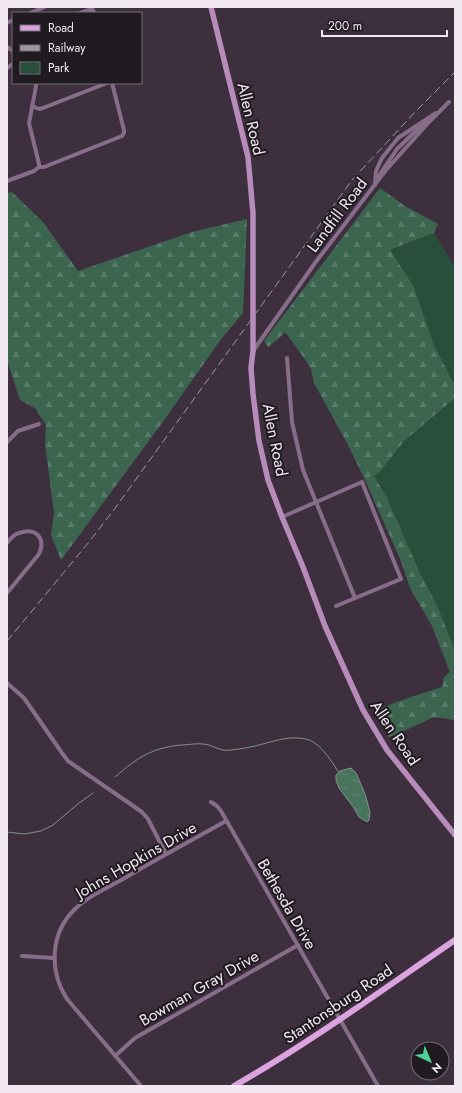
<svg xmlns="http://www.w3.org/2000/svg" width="462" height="1093" font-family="Jost,sans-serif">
  <defs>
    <pattern id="forest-firs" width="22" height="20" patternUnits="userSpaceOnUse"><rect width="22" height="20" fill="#3c6550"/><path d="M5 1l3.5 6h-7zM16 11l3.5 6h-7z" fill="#597b6a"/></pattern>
    <pattern id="water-ripples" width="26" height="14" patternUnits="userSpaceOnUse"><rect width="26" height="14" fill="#48735c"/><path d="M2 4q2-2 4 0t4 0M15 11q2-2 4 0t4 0" fill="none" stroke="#638774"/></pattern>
  </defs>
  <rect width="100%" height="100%" fill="#3e2f3f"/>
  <g fill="#284f3c">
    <path d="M434,233L455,267V386L434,345L390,250Z"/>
    <path d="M455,398V650L437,605L421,575L386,496L374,476L379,473L404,441Z"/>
  </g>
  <g fill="url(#forest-firs)">
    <path d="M380,188L405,206L438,224L434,233L390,250L413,285L434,345L455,386V398L404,441L379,473L374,476L386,496L421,575L437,605L455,650V720L434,717L404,731L389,737L373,711L405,699L442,687L444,677L450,672L432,626L410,588L401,561L365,480L347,443L314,383L311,369L304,358L285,332L278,339L268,347L264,341Z"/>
    <path d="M12,192L43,222L78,271L192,232L247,219L243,313L222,338L162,423L61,560L51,535L54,514L45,443L46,425L35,408L20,400L7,360V193Z"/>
  </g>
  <path fill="url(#water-ripples)" stroke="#7b9689" d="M351,768L356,773L365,794L370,812L369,820L367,822L359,817L354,808L339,788L336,780V775L340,771Z"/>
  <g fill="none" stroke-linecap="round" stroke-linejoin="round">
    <g stroke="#7b9689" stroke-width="1">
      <path d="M115,777C137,758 151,748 181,745C188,745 196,743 203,744C215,745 219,752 231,750C239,749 247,748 255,746C272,742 291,734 309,740C321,744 332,762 339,773"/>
      <path d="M7,832L24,834L41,831L53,825L79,803L93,793"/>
    </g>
    <g stroke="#886d8a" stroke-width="4">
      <path d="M30,13L45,7"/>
      <path d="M80,13L89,10H93L94,13"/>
      <path d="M7,23L13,20"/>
      <path d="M7,47L13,51"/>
      <path d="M7,68L13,64"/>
      <path d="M32,106L39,109L43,108L107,83"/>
      <path d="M39,167H44L122,136L124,133V130L112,83"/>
      <path d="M376,180L397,149L426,121"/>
      <path d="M7,181L34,171L39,167V164L29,123L36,86V83"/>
      <path d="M375,185L376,171L382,158L398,138L436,113"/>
      <path d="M253,351L315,263L386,170L429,122L449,102"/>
      <path d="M287,358L292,422L303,470L355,598"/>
      <path d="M7,442L18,431L39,424"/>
      <path d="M282,517L362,482L401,579L336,606"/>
      <path d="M7,543C10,539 14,534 19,533C36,527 46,538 39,554L7,593"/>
      <path d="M7,683L24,698L62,753L68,761L142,812L148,819L166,854"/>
      <path d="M211,802L217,806L221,811L378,1086"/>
      <path d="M22,956L54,958"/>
      <path d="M115,1056L135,1038L298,945"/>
      <path d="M141,1086L67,999C49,971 50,934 74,910C88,896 107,888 123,879C157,859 192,840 226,821"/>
    </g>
    <path stroke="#b78cba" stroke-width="5.5" d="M211,7L248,157L253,213V351L251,368L253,394L259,441L268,480L282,517L303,567L325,626L363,710L387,750L455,835"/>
    <path stroke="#dba4df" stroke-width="6" d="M234,1086C311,1042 382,990 455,940"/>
    <path stroke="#a094a0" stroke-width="1" stroke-dasharray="8 4" stroke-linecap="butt" d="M7,641L89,542L113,511L352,180L415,112L455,72"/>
  </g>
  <g text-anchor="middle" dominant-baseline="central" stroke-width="4" stroke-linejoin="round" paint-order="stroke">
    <g font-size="16" fill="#f2e8f2" stroke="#201a21">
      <text transform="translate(251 119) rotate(77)">Allen Road</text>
      <text transform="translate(337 215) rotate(-53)">Landfill Road</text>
      <text transform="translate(275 440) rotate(79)">Allen Road</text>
      <text transform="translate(395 733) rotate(56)">Allen Road</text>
      <text transform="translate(136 860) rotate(-30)">Johns Hopkins Drive</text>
      <text transform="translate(287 904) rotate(60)">Bethesda Drive</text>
      <text transform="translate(199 988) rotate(-30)">Bowman Gray Drive</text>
      <text transform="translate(338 1004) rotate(-34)">Stantonsburg Road</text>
    </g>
  </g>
  <rect width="462" height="1093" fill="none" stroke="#f2e8f2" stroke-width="16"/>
  <rect x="12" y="12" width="130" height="72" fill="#201a21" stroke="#746c75"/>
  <rect x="20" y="25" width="20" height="6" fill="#dba4df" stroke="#746c75"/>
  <text x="48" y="32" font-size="12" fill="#f2e8f2">Road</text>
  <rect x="20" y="45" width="20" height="6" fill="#a094a0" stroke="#746c75"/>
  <text x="48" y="52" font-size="12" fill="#f2e8f2">Railway</text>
  <rect x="20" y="62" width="20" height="12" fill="#284f3c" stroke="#746c75"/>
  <text x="48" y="72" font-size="12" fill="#f2e8f2">Park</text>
  <g transform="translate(430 1061) rotate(136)"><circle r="19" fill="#201a21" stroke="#746c75"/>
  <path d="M0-3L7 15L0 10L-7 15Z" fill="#50d398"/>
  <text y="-6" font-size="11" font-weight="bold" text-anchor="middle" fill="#f2e8f2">N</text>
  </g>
  <path d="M322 30v6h125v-6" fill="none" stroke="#f2e8f2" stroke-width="2"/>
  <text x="328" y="30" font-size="12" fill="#f2e8f2" stroke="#201a21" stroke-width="3" paint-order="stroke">200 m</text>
</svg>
